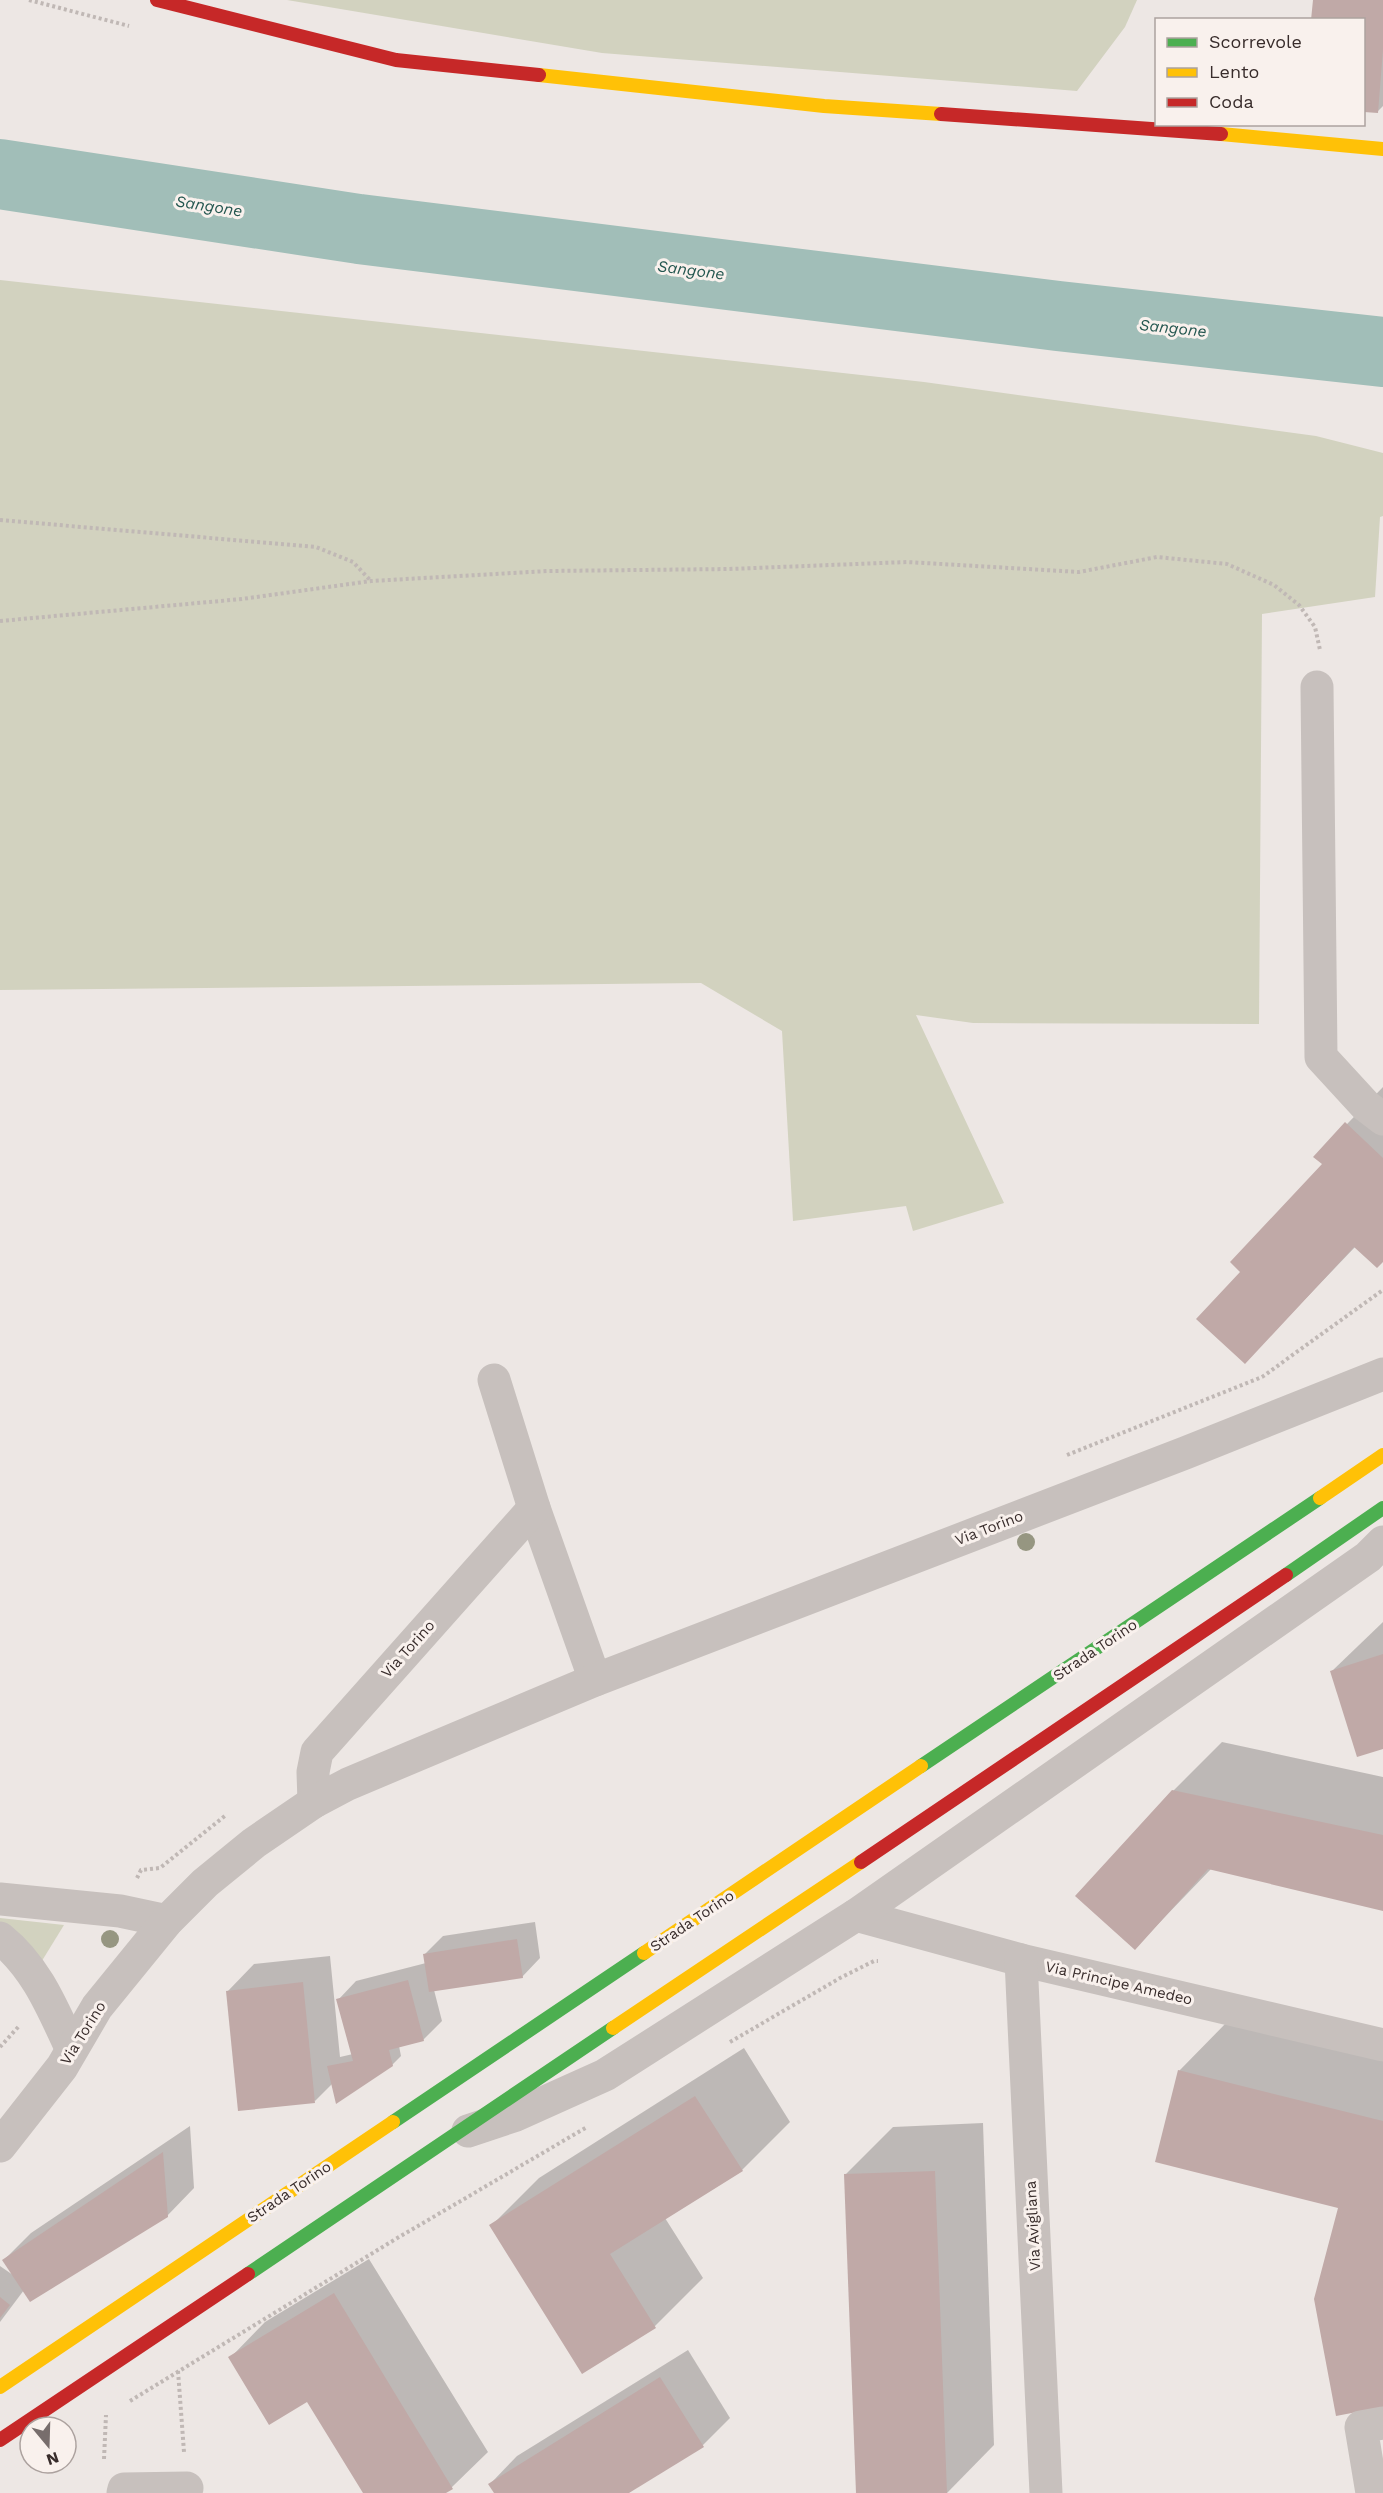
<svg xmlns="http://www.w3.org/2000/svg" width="1383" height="2493" font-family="'Work Sans',sans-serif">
  <rect width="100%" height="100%" fill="#ede7e4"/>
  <g fill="#d2d2bf">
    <path d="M287,0H1137L1125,27L1077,91L602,53Z"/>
    <path d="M0,280L924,382L1316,436L1383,453V516L1380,517L1375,597L1262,614L1259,1024L973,1023L916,1015L1004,1203L913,1231L906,1206L793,1221L782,1031L701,983L0,990Z"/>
    <path d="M0,1918L64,1925L40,1964L0,1930Z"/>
  </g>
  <g fill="#0003">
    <path d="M1314,0H1383V106L1377,112L1364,111V20Z"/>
    <path d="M1383,1087V1261L1356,1246L1245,1362L1243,1272L1324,1164L1315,1157Z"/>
    <path d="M1383,1622V1747L1332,1671Z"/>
    <path d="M1222,1742L1383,1777V1909L1211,1869L1135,1948L1173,1791Z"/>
    <path d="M535,1922L540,1958L522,1977L434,1990L442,2021L423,2040L399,2046L401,2056L392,2065L333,2083L315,2101L227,1992L254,1964L330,1956L340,2057L353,2054L338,2000L356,1981L426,1963L425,1954L443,1936Z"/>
    <path d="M1227,2022L1383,2061V2406L1339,2207L1179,2071Z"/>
    <path d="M744,2048L790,2122L742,2170L665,2218L703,2278L655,2326L583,2372L491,2226L539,2178Z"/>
    <path d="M983,2123L994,2445L947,2493H857L845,2175L893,2127Z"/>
    <path d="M190,2126L194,2188L167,2216L24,2290L0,2322V2266L13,2275L4,2260L31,2233Z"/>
    <path d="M369,2259L488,2452L452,2487L443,2493H364L308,2400L230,2358L265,2322Z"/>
    <path d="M688,2350L730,2418L703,2445L626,2493H496L490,2484L517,2456Z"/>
  </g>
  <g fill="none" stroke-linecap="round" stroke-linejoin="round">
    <path stroke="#a1beb8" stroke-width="70" d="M0,174L359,229L1058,316L1383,352"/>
  </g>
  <g fill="#c0a9a7">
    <path d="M1313,0H1383V49L1378,113L1364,112V20H1311Z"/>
    <path d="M1345,1122L1383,1158V1262L1377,1268L1354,1247L1245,1364L1196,1319L1240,1272L1230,1262L1322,1164L1313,1157Z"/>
    <path d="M1383,1654V1749L1357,1757L1330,1671Z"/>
    <path d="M1172,1790L1383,1835V1911L1208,1869L1135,1950L1075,1896Z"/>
    <path d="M517,1939L523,1978L429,1992L423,1954Z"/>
    <path d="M408,1980L424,2041L389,2050L393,2066L336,2104L327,2066L353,2061L336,1999Z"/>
    <path d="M303,1982L315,2103L238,2111L226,1991Z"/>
    <path d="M1178,2070L1383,2121V2407L1336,2416L1314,2299L1338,2208L1155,2162Z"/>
    <path d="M695,2096L743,2171L610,2254L656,2328L582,2374L489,2225Z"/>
    <path d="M163,2152L168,2217L30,2302L2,2260Z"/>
    <path d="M935,2171L947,2493H856L844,2174Z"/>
    <path d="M334,2293L453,2489L446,2493H363L307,2402L269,2425L228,2357Z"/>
    <path d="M0,2297L10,2305L0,2318Z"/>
    <path d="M660,2377L704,2447L629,2493H494L488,2484Z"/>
  </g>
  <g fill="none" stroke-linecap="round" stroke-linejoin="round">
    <g stroke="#c0b8b5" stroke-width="4" stroke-dasharray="3 3" stroke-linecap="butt">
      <path d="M29,0L129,26"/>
      <path d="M0,520L316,547L353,562L370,580"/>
      <path d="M0,621L242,599L371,581L548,571L729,569L907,562L1079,572L1157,557L1227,564L1274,585L1299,605L1315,627L1320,650"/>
      <path d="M1067,1455L1262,1377L1383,1290"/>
      <path d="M137,1878L141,1870L160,1868L226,1815"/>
      <path d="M730,2042L840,1978L874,1961H878"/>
      <path d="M0,2047L20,2025"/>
      <path d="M178,2371L184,2452"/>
      <path d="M130,2401L394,2240L587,2127"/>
      <path d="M104,2459L106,2415"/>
    </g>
    <g stroke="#c7c0bd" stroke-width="33">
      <path d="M1317,687L1321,1057L1366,1106L1383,1119"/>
      <path d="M494,1380L534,1508L595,1680"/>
      <path d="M314,1802L313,1772L317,1752L534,1508"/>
      <path d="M0,1899L120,1911L167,1921"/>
      <path d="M856,1915L1021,1960L1383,2045"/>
      <path d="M0,1938C36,1967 52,2007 71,2048"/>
      <path d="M1021,1960L1046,2493"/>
      <path d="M468,2131L516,2115L605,2075L856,1915L1368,1557L1383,1542"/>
      <path d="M0,2146L62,2067L97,2007L167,1921L205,1883L254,1843L314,1802L348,1784L595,1680L1185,1453L1383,1374"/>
      <path d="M123,2493L124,2489L187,2488"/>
      <path d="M1372,2493L1361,2427L1383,2423"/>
    </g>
    <g stroke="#4caf50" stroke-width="14">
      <path d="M1286,1575L1383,1508"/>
      <path d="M921,1766L1320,1498"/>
      <path d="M393,2122L644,1953"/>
      <path d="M248,2274L613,2028"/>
    </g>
    <g stroke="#ffc107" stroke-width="14">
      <path d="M539,75L824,106L941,114"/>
      <path d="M1221,134L1383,149"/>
      <path d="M1320,1498L1383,1455"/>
      <path d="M644,1953L921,1766"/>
      <path d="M613,2028L861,1862"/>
      <path d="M0,2387L393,2122"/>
    </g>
    <g stroke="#c62828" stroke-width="14">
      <path d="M157,0L396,60L539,75"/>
      <path d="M941,114L1221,134"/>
      <path d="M861,1862L1286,1575"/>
      <path d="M0,2440L248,2274"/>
    </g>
  </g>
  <g fill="#969681">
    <circle cx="1026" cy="1542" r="9"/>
    <circle cx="110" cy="1939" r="9"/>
  </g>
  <g text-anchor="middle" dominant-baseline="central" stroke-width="6" stroke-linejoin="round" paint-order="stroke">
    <g font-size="15" fill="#382c2b" stroke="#f9f1ed">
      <text transform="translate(989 1528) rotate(-21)">Via Torino</text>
      <text transform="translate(408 1649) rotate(-48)">Via Torino</text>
      <text transform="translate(1095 1650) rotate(-34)">Strada Torino</text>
      <text transform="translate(692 1921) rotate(-34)">Strada Torino</text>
      <text transform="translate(1119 1983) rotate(13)">Via Principe Amedeo</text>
      <text transform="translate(83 2033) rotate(-58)">Via Torino</text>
      <text transform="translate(289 2192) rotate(-34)">Strada Torino</text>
      <text transform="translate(1033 2226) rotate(-93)">Via Avigliana</text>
    </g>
    <g font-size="16" font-style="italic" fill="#23564f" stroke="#f9f1ed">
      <text transform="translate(209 206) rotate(9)">Sangone</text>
      <text transform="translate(691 270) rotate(7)">Sangone</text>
      <text transform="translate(1173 328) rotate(6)">Sangone</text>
    </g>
  </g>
  <rect x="1155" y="18" width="210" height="108" fill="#f9f1ed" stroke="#aca29f" stroke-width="1.5"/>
  <rect x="1167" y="38" width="30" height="9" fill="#4caf50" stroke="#aca29f" stroke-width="1.5"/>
  <text x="1209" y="48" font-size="18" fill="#382c2b">Scorrevole</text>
  <rect x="1167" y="68" width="30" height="9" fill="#ffc107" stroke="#aca29f" stroke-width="1.5"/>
  <text x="1209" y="78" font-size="18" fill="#382c2b">Lento</text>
  <rect x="1167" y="98" width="30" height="9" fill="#c62828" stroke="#aca29f" stroke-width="1.5"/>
  <text x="1209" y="108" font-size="18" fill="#382c2b">Coda</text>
  <g transform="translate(48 2445) rotate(161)"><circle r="28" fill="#f9f1ed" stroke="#aca29f" stroke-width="1.5"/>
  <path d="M0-4.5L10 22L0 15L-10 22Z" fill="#776d6c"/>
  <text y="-9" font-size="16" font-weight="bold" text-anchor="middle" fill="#382c2b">N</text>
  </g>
</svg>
